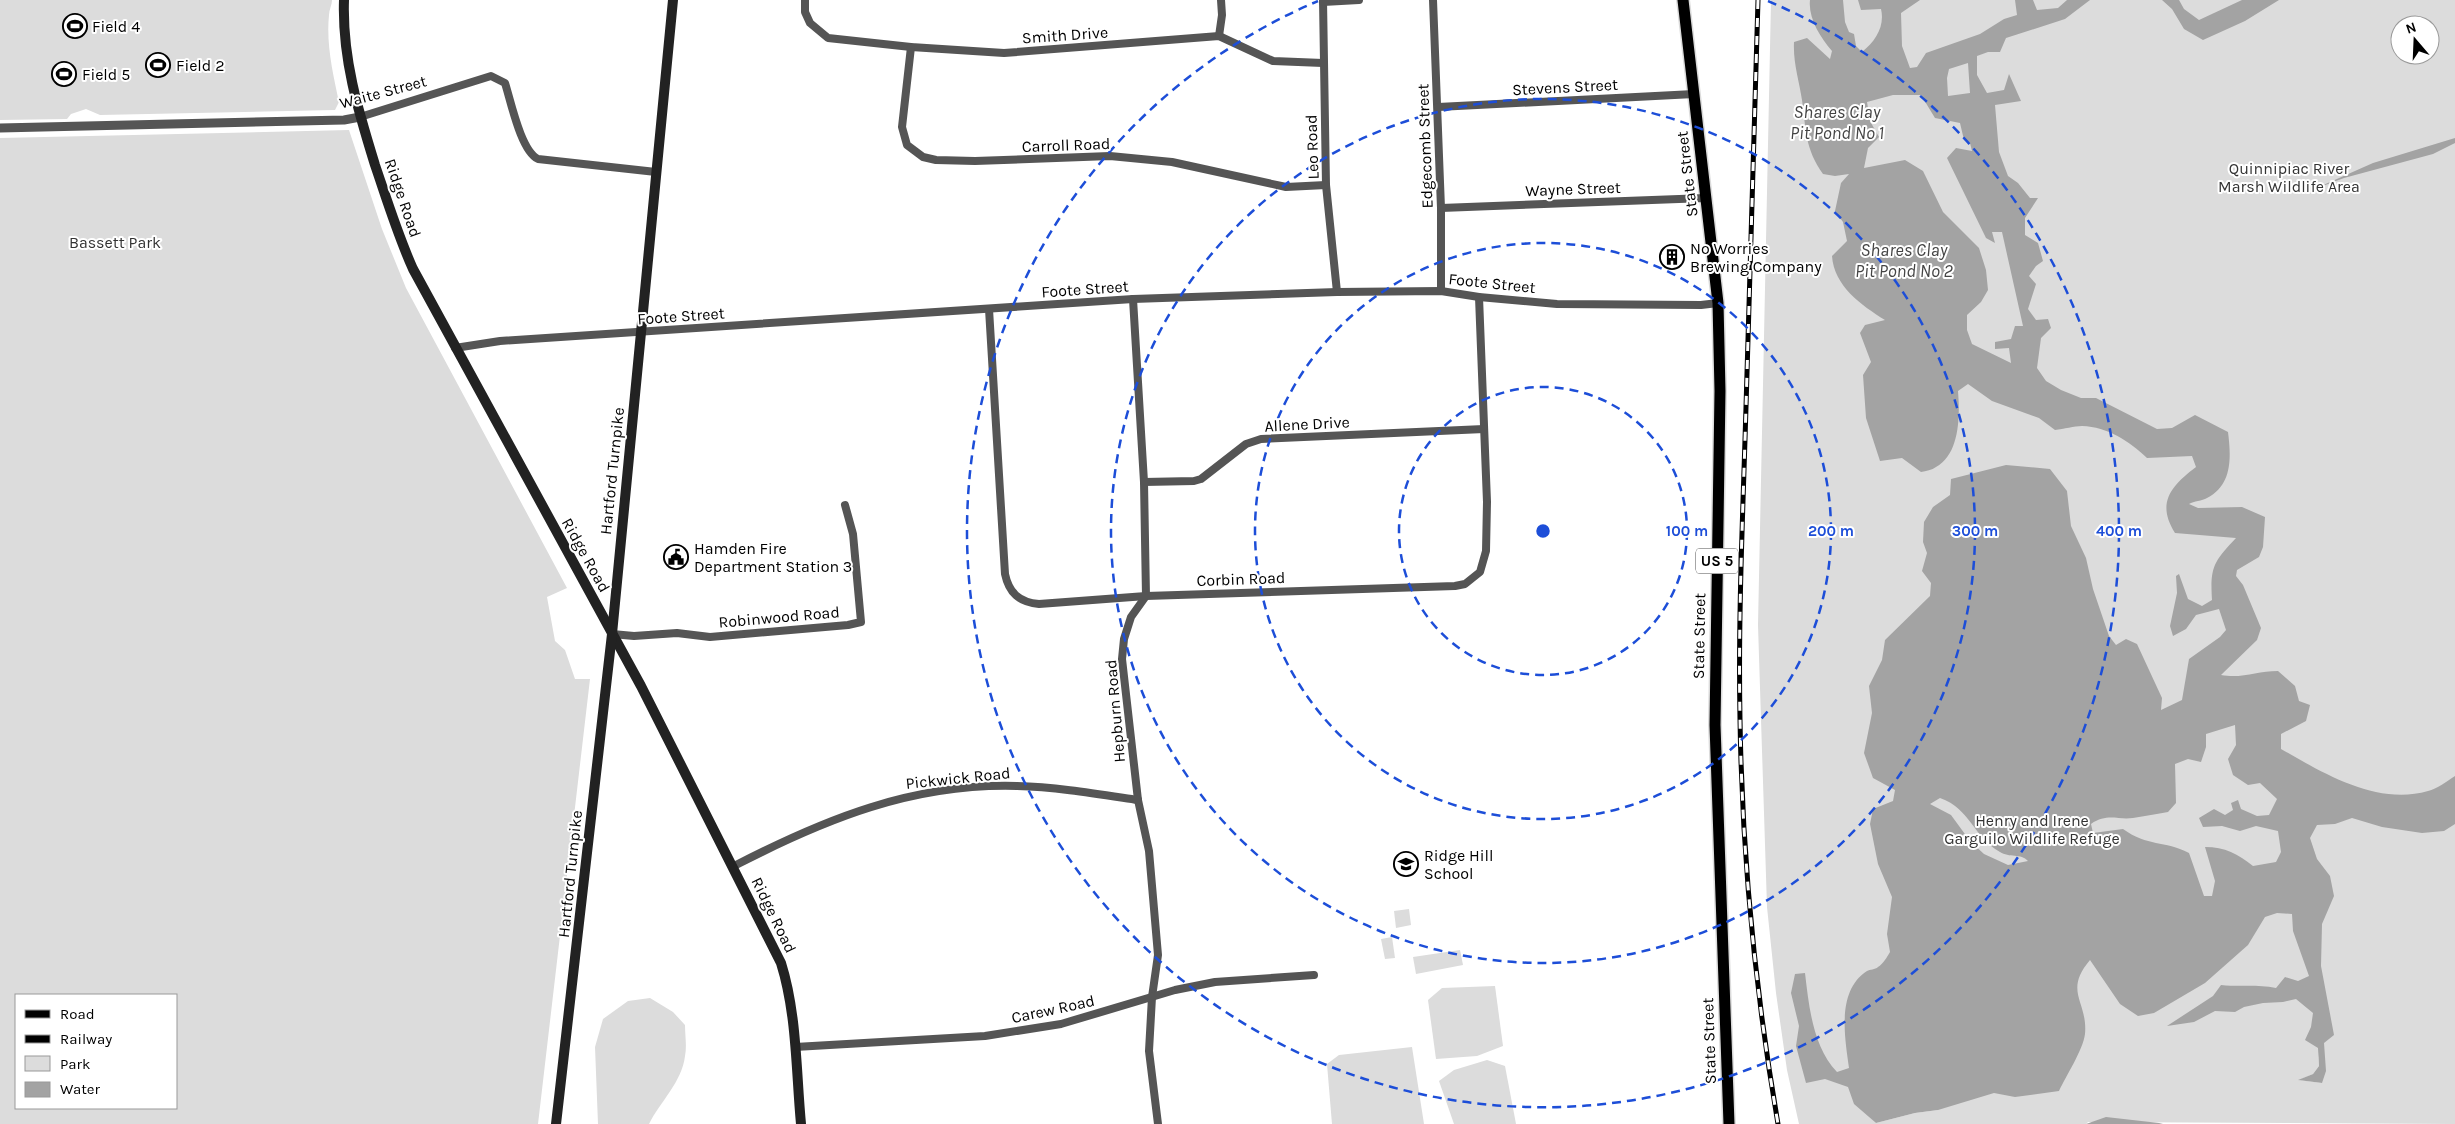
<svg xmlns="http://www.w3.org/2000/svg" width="2455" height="1124" font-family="Karla,sans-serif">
  <rect width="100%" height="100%" fill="#fff"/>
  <g fill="#dcdcdc" fill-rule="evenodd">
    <path d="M0,0H332C332,5 329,10 329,15C326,44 333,74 339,102L335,110L100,115L86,109L71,114L67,119L0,120Z"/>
    <path d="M1771,0H2455V1124L2088,1122L2086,1124H1799L1787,1070L1776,993L1767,907L1758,625ZM2400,25H2430V55H2400ZM2318,1049L2322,1083L2299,1080L2313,1074L2319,1066ZM1938,1110L1915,1113L1876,1123L1865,1112Z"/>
    <path d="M349,130L382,229L406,288L567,588L547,597L555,641L565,650L575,679H590L538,1124H0V138ZM16,995H176V1108H16Z"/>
    <path d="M1409,909L1411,925L1396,928L1394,911Z"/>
    <path d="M1392,937L1395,958L1385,959L1381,939Z"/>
    <path d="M1460,950L1463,965L1416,974L1413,957Z"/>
    <path d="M1495,986L1503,1046L1477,1056L1436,1059L1428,1000L1442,988Z"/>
    <path d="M650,998L673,1012L685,1025C685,1035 687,1046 685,1056C682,1082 660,1102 649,1124H598L595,1047L603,1019L628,1001Z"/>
    <path d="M1412,1047L1424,1124H1332L1327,1064L1339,1055Z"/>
    <path d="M1487,1060L1505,1066L1516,1124H1454L1439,1081L1454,1070Z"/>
  </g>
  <g fill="#a3a3a3" fill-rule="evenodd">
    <path d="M1810,0H1843L1845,22L1849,32L1854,34L1856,46L1862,52C1876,41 1885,26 1881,9L1861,10L1858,0H1920L1901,13L1902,46L1910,68L1917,67L1926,53L1980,34L2004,19L2017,15L2015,0H2033L2037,10L2058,8L2067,0H2090L2065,19L2006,38L2000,52H1988L1977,56V75L1987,93L2004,90L2009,74L2021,101L1995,105L1999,152L2008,176L2018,183L2030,198H2038L2025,218V235L2038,243L2043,261L2036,266L2029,276L2036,284L2028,309L2036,320L2048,319L2051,328L2041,338L2037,368L2046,381L2061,390L2081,398H2096L2157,429L2172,428L2195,415L2228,432C2231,456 2233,485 2207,498C2202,501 2194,501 2189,504L2198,508L2242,507L2265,517L2263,547L2259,557L2237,570L2236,576L2243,585L2261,628L2257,640L2221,675C2242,679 2257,671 2278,671L2295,686L2299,701L2310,705L2306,721L2281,734V749C2323,773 2377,806 2428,791C2437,789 2447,781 2455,776V824L2444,831L2422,833L2382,827L2352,818L2335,824L2317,825L2310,838L2317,859L2330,876L2334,896L2322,924L2321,966L2334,1035L2324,1043L2326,1071L2322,1083L2298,1080L2313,1074L2319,1066L2318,1048L2305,1040L2311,1027L2313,1013L2296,999L2283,1002L2263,1003L2244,1007L2235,1012L2215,1011L2194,1022L2167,1026L2213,996L2221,985C2240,987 2257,984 2276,988L2285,977L2298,981L2309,976L2293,931L2292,914L2277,913L2265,917L2248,945L2205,983L2154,1013L2138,1016L2120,1004L2090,960C2063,992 2088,1001 2085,1034C2083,1050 2066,1076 2059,1091L2015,1097L1994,1093L1938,1110L1915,1113L1876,1123L1854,1104L1848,1087L1825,1079L1806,1083L1796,1046L1799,1026L1791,993L1795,974L1805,973C1809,1007 1813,1047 1837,1072L1849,1068C1845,1038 1836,991 1867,971C1870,969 1875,970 1878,967C1883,964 1887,957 1890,952L1887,934L1892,897L1878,864L1870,824L1873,809L1893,801L1895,790L1873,778L1864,753L1872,713L1869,686L1882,660L1885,640L1930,596L1931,583L1922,571L1927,553L1923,542L1924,522L1933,507L1950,495L1951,479L2006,465L2050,469L2067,491L2071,526L2086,558L2093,589L2109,636L2116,645L2126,639L2137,644L2162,698L2161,710L2182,700L2189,659L2220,637L2226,630L2219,609L2196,615L2186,629L2173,636L2170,626L2177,593L2176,576L2179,574L2188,599L2202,606L2212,600C2210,568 2213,562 2236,538L2175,533C2156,503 2171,486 2196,467L2192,456L2147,458C2129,441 2108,427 2082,426C2074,426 2064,429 2055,430L2039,418L1992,401L1968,384L1958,391C1960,415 1960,454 1936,467C1932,470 1926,471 1921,472L1902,458L1880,461L1866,418L1863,375L1871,362L1860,333L1865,325L1885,320C1861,305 1834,286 1832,256L1847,241L1843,222L1835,211L1841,183L1849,174L1835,176L1823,174C1805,149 1806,129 1802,100C1799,80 1793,63 1794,42L1807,38L1830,59L1832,51C1820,37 1808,18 1810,0ZM1968,63L1970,93L1948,96L1947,78L1949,69ZM1893,95H1921L1935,118L1960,123L1964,140L1970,143L1972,151L1956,148L1947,158L1986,238L1995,243L1992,232H2002L2023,326H2015L2011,339L1995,342V349L2009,348L2011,363L1972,344L1967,330V315L1981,302L1988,290L1986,270L1979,248L1943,212L1923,171L1905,160L1864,168L1868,148L1879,137L1870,121L1867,102ZM2235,725L2236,745L2228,759L2233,775L2248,785L2260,783L2277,799L2269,815L2257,816L2241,809L2238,800L2231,803L2233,810L2225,815L2214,809L2199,818L2203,827L2222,826L2240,831L2256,826L2278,831L2281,852L2276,862L2253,866C2238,854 2225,847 2205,847L2215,881L2212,896H2204L2189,853C2164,840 2148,847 2123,829L2093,833L2091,824C2107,813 2117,820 2133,818C2145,816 2157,814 2168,812L2176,803L2175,764L2188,759L2201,762L2206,747V734ZM1940,798C1971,809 1973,837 2000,852C2009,858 2021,853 2028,861L2008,865L1984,854L1970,841L1951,815L1930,804Z"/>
    <path d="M2162,0H2179L2184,9L2199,20L2242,0H2279L2245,21L2203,40L2184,29L2172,9Z"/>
    <path d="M2455,138V143L2433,154L2344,178L2312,190L2373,163Z"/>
    <path d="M2106,1117L2159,1123L2163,1124H2086Z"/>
  </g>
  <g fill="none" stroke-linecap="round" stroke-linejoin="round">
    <defs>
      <path id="primary" d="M1683,0L1718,303L1720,391L1715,725L1729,1124"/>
    </defs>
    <use href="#primary" stroke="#dbdbdb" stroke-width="14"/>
    <g stroke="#555" stroke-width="8">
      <path d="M805,0V12L810,23L828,38L911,47L1004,53L1219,36L1273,61L1323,63"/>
      <path d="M1323,0L1326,185L1337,292"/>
      <path d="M1433,0L1441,208V291"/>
      <path d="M1323,2L1359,0"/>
      <path d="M1219,36L1222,15L1221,0"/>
      <path d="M911,47L902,127L907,145L923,157L936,160L975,161L1110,156L1172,162L1286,187L1326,185"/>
      <path d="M1438,107L1694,94"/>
      <path d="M360,117L491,76L505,83C511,102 521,151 538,159L656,172"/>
      <path d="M1441,208L1706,198"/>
      <path d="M1133,299L1144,482L1146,596L1131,617L1124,639L1122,659L1138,800L1149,851L1158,955L1152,997L1149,1051L1158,1124"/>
      <path d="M989,309L1005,574C1009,593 1019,602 1039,604L1146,596L1455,586L1465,584L1480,572L1486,551L1487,502L1479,297"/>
      <path d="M455,348L500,341L1133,299L1337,292L1441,291L1479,297L1557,304L1701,305L1718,303"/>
      <path d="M1144,482L1194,481L1201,479L1246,444L1261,439L1484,429"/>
      <path d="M612,634L634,636L677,633L710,637L848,625L861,622L853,534L845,505"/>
      <path d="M734,866C825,819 913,783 1017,786C1057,787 1098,794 1138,800"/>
      <path d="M795,1047L985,1036L1061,1024L1175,990L1215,982L1314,975"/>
    </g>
    <path stroke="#555" stroke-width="9" d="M0,128L344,120L360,117"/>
    <g stroke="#222" stroke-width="10">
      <path d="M344,0C342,58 358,110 375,165C387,200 398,236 413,269L641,686L781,963C797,1014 796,1071 801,1124"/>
      <path d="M556,1124L612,634L673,0"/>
    </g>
    <use href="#primary" stroke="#000" stroke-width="11"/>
    <defs>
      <path id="rail" d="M1758,0C1754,136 1750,272 1746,407C1743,511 1738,615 1740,719C1742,854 1755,990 1778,1124"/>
    </defs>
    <use href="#rail" stroke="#000" stroke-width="5"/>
    <use href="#rail" stroke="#fff" stroke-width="3" stroke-dasharray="9" stroke-linecap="butt"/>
  </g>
  <g fill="none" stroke="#1d4ed8" stroke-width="2.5" stroke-dasharray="9 6">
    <circle cx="1543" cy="531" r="144"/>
    <circle cx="1543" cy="531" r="288"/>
    <circle cx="1543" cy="531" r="432"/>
    <path d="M1768 1A576 576 0 1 1 1318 1"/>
  </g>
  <defs>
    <symbol id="stadium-ring" viewBox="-11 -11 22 22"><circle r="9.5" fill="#fff" stroke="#000" stroke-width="1.5"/><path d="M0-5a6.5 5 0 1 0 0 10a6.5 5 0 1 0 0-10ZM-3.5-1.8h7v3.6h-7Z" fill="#000"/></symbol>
    <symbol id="building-ring" viewBox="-11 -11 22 22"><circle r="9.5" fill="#fff" stroke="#000" stroke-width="1.5"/><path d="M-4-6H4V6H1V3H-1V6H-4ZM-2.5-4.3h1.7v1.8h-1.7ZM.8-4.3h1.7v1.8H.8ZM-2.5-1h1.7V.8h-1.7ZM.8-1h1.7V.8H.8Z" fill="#000"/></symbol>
    <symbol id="civic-ring" viewBox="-11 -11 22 22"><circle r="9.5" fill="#fff" stroke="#000" stroke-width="1.5"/><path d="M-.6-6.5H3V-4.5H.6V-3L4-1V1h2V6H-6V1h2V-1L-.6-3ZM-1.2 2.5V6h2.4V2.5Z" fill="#000"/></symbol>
    <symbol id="school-ring" viewBox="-11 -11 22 22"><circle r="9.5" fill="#fff" stroke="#000" stroke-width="1.5"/><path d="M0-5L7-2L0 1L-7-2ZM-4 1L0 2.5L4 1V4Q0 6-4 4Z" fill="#000"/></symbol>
  </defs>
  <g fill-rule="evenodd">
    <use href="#stadium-ring" x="61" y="12" width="28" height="28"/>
    <use href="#stadium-ring" x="144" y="51" width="28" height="28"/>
    <use href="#stadium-ring" x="50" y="60" width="28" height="28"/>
    <use href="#building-ring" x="1658" y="243" width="28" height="28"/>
    <use href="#civic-ring" x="662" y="543" width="28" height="28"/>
    <use href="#school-ring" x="1392" y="850" width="28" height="28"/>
  </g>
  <g text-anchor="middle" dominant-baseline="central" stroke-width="4" stroke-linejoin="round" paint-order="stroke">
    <rect fill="#fff" stroke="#4c4c4c" stroke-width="1" x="1696" y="548.5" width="42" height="25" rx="4"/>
    <g font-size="15" font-weight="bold" fill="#000">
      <text x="1717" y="561">US 5</text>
    </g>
    <g font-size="16" fill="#000" stroke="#fff" text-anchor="start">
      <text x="92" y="26">Field 4</text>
      <text x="176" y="65">Field 2</text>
      <text x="82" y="74">Field 5</text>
      <text x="1690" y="248">No Worries<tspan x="1690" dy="18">Brewing Company</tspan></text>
      <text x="694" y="548">Hamden Fire<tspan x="694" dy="18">Department Station 3</tspan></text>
      <text x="1424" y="855">Ridge Hill<tspan x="1424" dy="18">School</tspan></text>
    </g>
    <g font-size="16" fill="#000" stroke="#fff">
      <text transform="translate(1065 35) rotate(-4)">Smith Drive</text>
      <text transform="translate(1565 87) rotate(-3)">Stevens Street</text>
      <text transform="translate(383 92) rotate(-15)">Waite Street</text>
      <text transform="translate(1066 145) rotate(-2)">Carroll Road</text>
      <text transform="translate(1425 146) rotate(-92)">Edgecomb Street</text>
      <text transform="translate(1312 147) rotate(-92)">Leo Road</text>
      <text transform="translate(1687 174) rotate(-97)">State Street</text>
      <text transform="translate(1573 189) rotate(-2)">Wayne Street</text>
      <text transform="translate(403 198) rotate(71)">Ridge Road</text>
      <text transform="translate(1492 283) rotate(6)">Foote Street</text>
      <text transform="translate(1085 289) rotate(-4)">Foote Street</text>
      <text transform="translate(681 316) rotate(-4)">Foote Street</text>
      <text transform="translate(1307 424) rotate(-3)">Allene Drive</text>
      <text transform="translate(612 471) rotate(-84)">Hartford Turnpike</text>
      <text transform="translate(586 555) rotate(61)">Ridge Road</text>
      <text transform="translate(1241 579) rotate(-2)">Corbin Road</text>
      <text transform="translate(779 617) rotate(-5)">Robinwood Road</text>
      <text transform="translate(1699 636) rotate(-89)">State Street</text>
      <text transform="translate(1115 711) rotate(-95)">Hepburn Road</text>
      <text transform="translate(958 778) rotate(-6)">Pickwick Road</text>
      <text transform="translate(570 874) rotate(-84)">Hartford Turnpike</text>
      <text transform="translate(774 915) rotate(64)">Ridge Road</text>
      <text transform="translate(1053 1009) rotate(-12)">Carew Road</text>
      <text transform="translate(1709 1041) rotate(-92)">State Street</text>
    </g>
    <g font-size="16" fill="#333" stroke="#fff">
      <text x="2289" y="168">Quinnipiac River<tspan x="2289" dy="18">Marsh Wildlife Area</tspan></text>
      <text x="115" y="242">Bassett Park</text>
      <text x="2032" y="820">Henry and Irene<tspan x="2032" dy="18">Garguilo Wildlife Refuge</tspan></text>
    </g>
    <g font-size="18" font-style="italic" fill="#444" stroke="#fff">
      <text x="1837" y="112">Shares Clay<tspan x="1837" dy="21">Pit Pond No 1</tspan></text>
      <text x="1904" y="250">Shares Clay<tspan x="1904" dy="21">Pit Pond No 2</tspan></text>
    </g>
  </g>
  <circle cx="1543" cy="531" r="8" fill="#1d4ed8" stroke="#fff" stroke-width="2.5"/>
  <g font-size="15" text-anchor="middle" font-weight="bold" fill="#1d4ed8" stroke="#fff" stroke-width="4" stroke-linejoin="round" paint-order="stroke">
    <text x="1687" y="536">100 m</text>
    <text x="1831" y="536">200 m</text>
    <text x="1975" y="536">300 m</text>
    <text x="2119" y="536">400 m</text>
  </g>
  <rect x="15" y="994" width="162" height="115" fill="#ffffff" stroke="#999999"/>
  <rect x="25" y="1010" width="25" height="8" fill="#000000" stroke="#999999"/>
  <text x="60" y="1019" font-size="15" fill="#000000">Road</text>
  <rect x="25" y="1035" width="25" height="8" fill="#000000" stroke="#999999"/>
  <text x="60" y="1044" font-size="15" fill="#000000">Railway</text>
  <rect x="25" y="1056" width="25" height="15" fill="#dcdcdc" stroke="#999999"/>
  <text x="60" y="1069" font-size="15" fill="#000000">Park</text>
  <rect x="25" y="1082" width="25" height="15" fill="#a3a3a3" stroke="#999999"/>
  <text x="60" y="1094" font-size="15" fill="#000000">Water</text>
  <g transform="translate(2415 40) rotate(341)"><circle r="24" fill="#ffffff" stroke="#999999"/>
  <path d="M0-4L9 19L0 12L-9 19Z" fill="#000000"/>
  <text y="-8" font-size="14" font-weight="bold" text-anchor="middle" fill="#000000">N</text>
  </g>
</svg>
